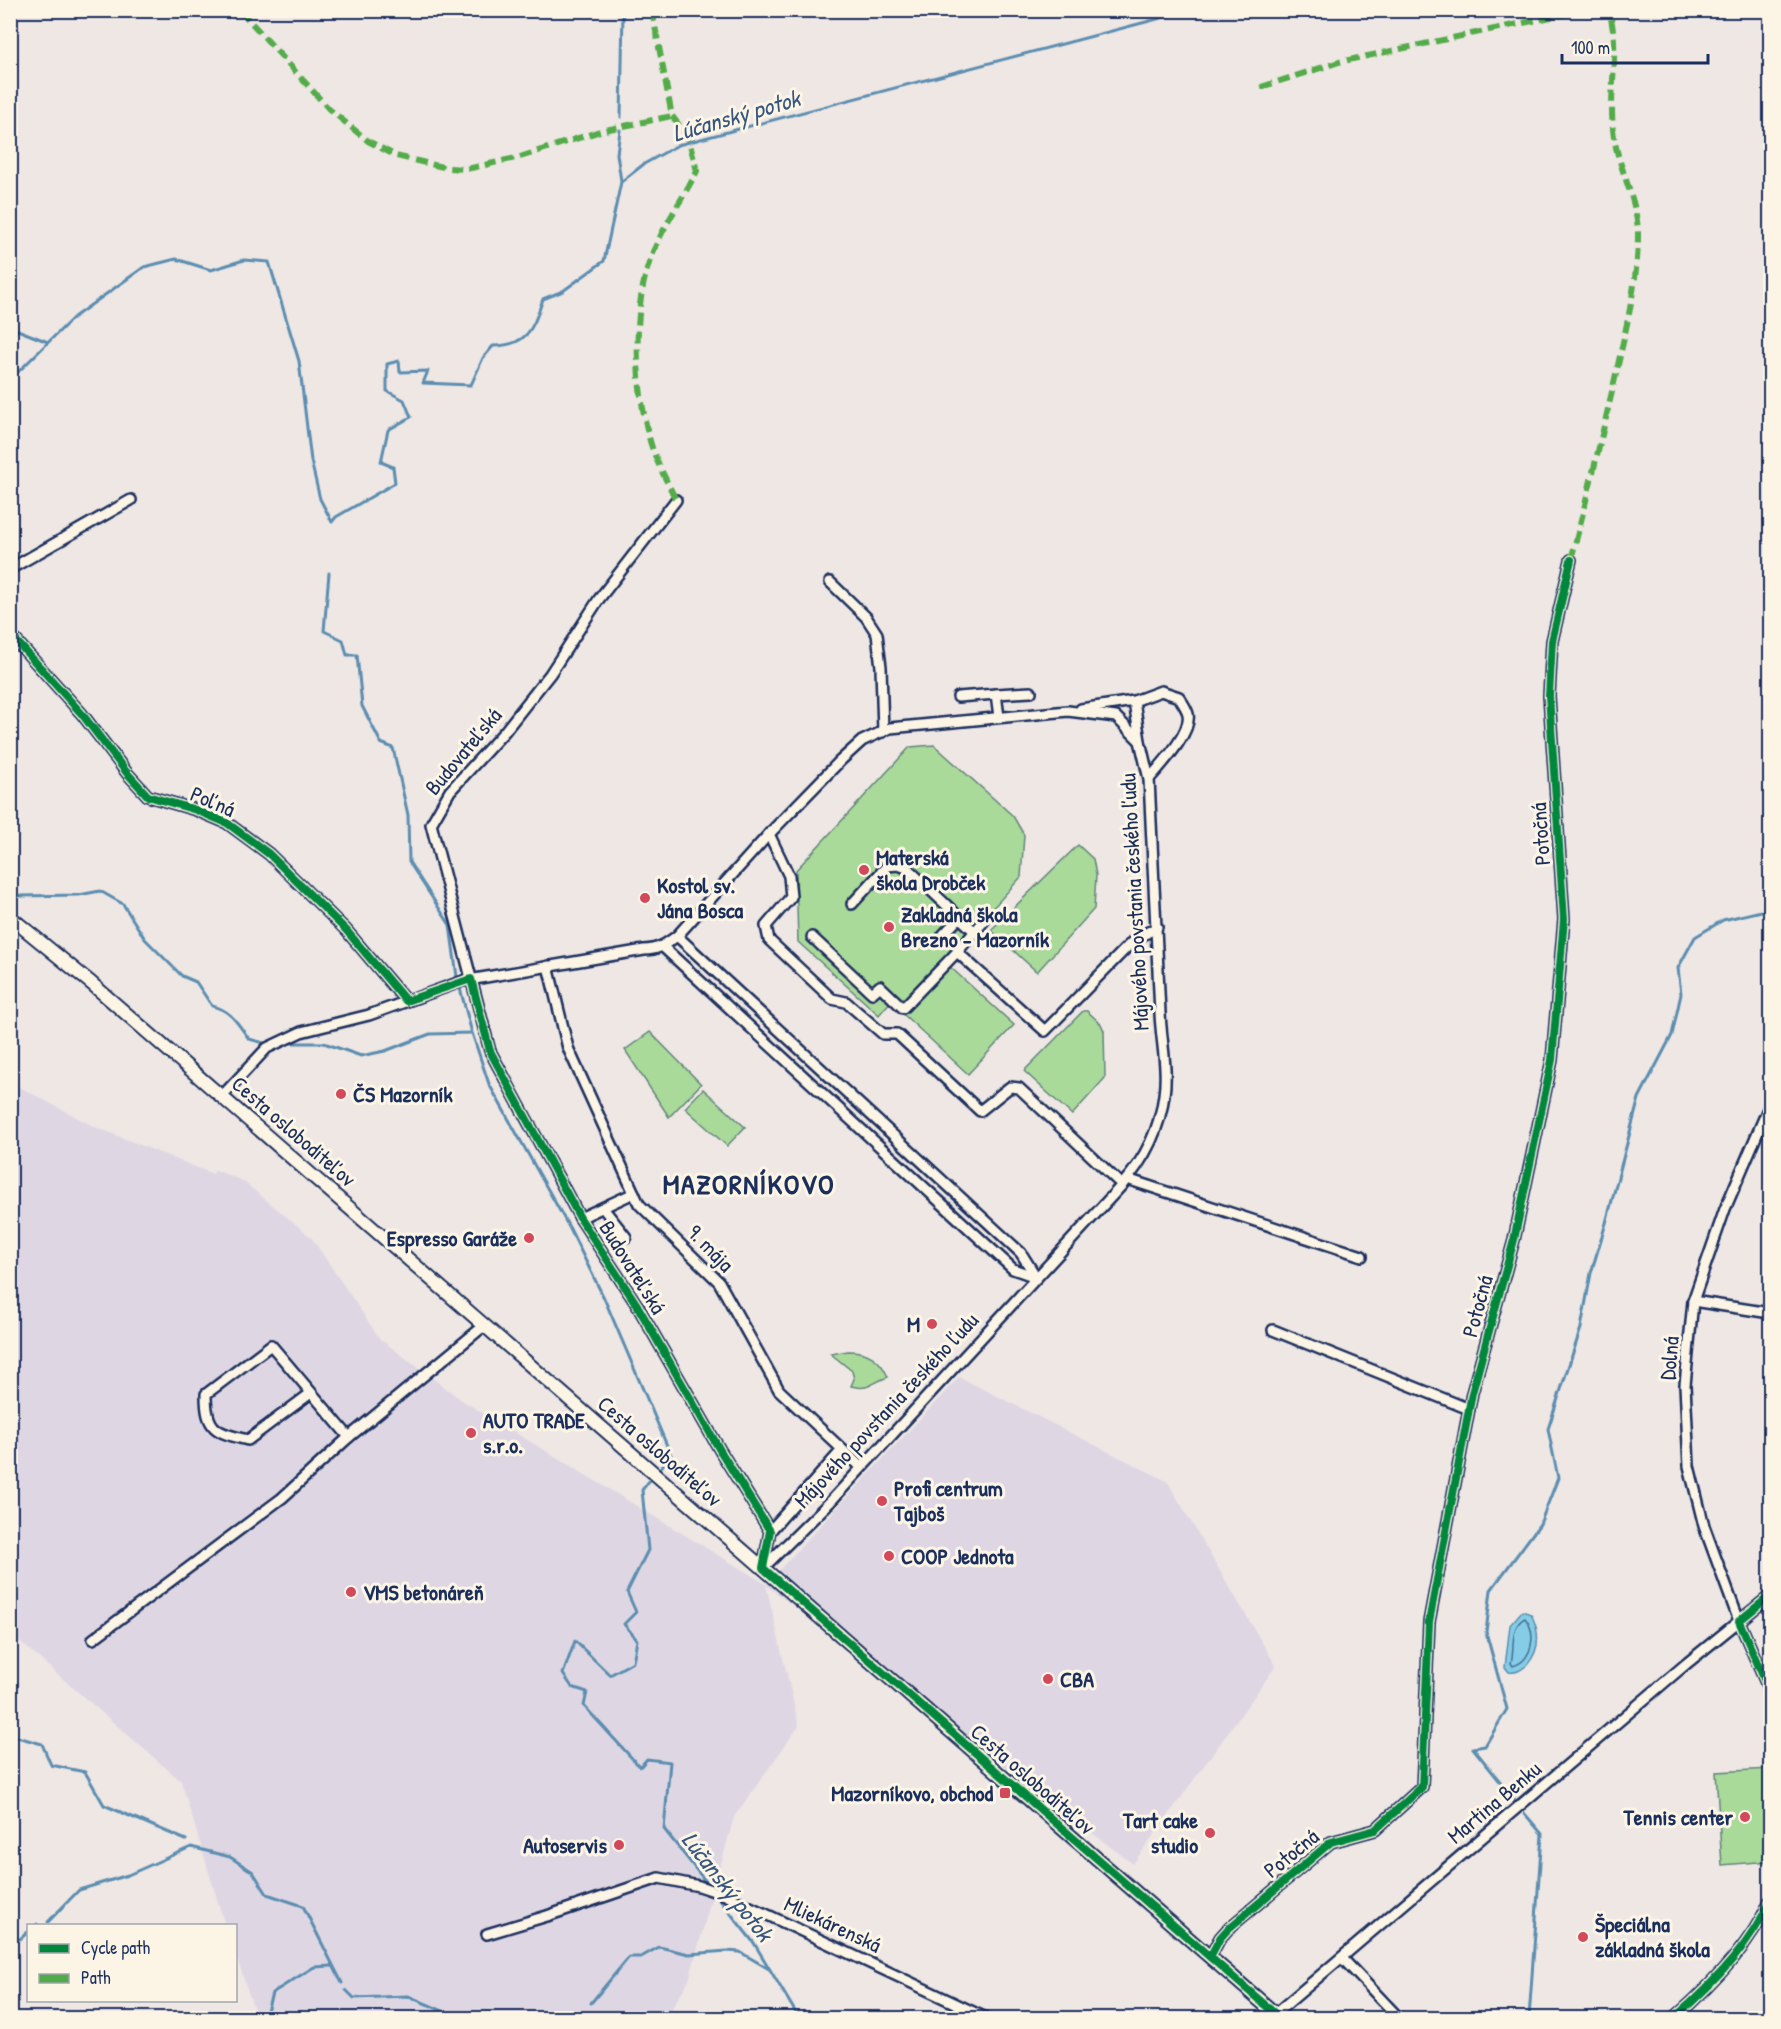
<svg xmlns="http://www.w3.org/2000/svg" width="1781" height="2029" font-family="'Patrick Hand',sans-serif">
  <rect width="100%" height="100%" fill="#eee7e4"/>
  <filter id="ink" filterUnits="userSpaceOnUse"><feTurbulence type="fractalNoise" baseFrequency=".0167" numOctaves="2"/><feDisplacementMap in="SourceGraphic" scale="12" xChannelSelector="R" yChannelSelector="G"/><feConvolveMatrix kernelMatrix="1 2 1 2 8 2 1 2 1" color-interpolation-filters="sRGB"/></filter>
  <g filter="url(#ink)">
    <path fill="#ded7e3" d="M10,1082L93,1126L213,1174L215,1170L243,1181L311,1237L380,1339L463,1401L766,1584L959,1377L1167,1481L1276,1666L1133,1864L766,1585L799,1726L734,1817L689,1980L666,2018H257L236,1956V1926L225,1925L181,1781L11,1634Z"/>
    <g fill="#aada9a" stroke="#62847c" stroke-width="1.5">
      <path d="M934,745L1013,816L1024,835L1021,877L982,920L976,923H970L966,927L965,936L908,999L902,998L897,994L879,1015L798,942L796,870L910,747Z"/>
      <path d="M1078,845L1093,859L1096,875L1094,909L1037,972L991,930Z"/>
      <path d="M948,965L1014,1025L968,1074L903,1014Z"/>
      <path d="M1083,1011H1087L1101,1024L1104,1031L1105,1078L1072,1115L1024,1071Z"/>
      <path d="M650,1032L701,1084L669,1117L625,1050Z"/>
      <path d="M703,1089L745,1127L727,1146L685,1108Z"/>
      <path d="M848,1351C867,1351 880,1358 888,1377C872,1382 870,1391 851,1386L854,1379L852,1371L831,1354Z"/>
      <path d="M1770,1769V1861L1722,1865L1716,1772Z"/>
    </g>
    <path fill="#85cce6" stroke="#5b8db0" stroke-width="1.5" d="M1522,1611L1531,1614C1540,1632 1541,1649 1527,1665C1521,1670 1517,1673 1509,1672L1505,1667L1510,1625Z"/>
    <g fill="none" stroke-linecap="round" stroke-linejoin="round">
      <path stroke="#456e94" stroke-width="1.5" d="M1525,1618C1537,1633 1533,1660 1513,1666L1511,1663C1515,1648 1509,1626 1525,1618Z"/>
      <g stroke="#5b8db0" stroke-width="3">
        <path d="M621,117L623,10"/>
        <path d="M620,130L617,154L621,181"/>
        <path d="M10,327L48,342"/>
        <path d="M10,375L16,374L74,317L144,267L176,259L211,270L244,260L269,262L299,361L311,461L320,499L332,522L336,517L395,483L393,467L381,462L388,430L411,417L404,400L387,391V364L399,361L400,372L428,371L423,383L471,385L483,358L493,346C528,346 533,328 543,299L563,291L604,261L621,182L644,164L678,145L1165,17L1184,10"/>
        <path d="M329,573L324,631L343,640L347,655H357L362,706L381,743L393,748L408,815L409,862L450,925L457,977L472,1033L489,1084L570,1229L604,1298L671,1455L658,1471"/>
        <path d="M10,890L20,896L79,895L100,891L123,904L145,939L182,976L196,982L212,1006C231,1010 238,1024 249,1039L264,1043"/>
        <path d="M286,1043H324L361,1056L385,1051L430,1034L471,1033"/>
        <path d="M653,1476L642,1490L648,1550L627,1592L636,1612L624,1624L637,1640L633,1662L610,1675L575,1641L563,1674L572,1687L587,1692L584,1706L640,1767L647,1759L670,1762L664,1829L710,1887"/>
        <path d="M10,1735L42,1744L51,1765L85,1772L104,1805L186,1840"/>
        <path d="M1515,1800L1473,1748L1485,1746L1507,1709L1486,1632L1491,1590L1540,1524L1558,1478L1548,1429L1581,1328L1591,1273L1606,1223L1639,1098L1672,1035L1681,994L1678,968L1695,937L1723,920L1770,909"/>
        <path d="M1525,1814L1542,1834L1529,2018"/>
        <path d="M716,1895L754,1943L799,2018"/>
        <path d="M48,1922L79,1890L128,1875L191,1847L230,1857L253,1872L267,1894L303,1906L342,1983"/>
        <path d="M36,1926L37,1924"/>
        <path d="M10,1940L20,1939L28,1932"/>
        <path d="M346,1990L354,1998L408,1996L459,2018"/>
        <path d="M591,2003L629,1957H641L659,1947L689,1954L727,1951L740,1952L769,1969"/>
        <path d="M265,2018L272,1993L314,1967L332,1966"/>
      </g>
      <defs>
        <g id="minor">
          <path d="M676,500L599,599L550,674L505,731L450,791L431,824L490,1051L580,1218L637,1305L721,1452L770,1531L763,1568"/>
          <path d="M10,569L131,500"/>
          <path d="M830,582L866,617L877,634L881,667L883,732"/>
          <path d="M10,634L82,714L127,773L148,796L196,810L227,823L269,854L346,930L406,1001"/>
          <path d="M958,697L996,694"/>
          <path d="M1081,709L1134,701L1161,691L1179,697C1182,702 1187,709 1188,714C1192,733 1161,765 1149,779"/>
          <path d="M999,717L996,694L1031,692"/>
          <path d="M769,834L789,876L791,897L766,926L769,940L832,999L846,1002L883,1034H897L980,1111L1010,1087L1019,1088L1122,1185"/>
          <path d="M852,904L887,866L898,865L907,868L974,931"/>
          <path d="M943,935L960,917"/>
          <path d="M677,936L1021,1253L1036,1277"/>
          <path d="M812,937L872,993L880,986L903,1008L957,952L1045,1031L1133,941L1157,927"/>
          <path d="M662,946L1013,1269L1036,1277"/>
          <path d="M957,952L984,921"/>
          <path d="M548,966L568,1048L639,1204L719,1282L779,1390L861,1467"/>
          <path d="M222,1096L267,1048L301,1032L369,1015L463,981L644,950C658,950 666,944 677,936L769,834L840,761L862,741L890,728L1068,711L1116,717L1140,741"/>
          <path d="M1770,1104L1725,1209L1693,1301L1685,1385L1689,1466L1704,1526L1739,1621L1770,1692"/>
          <path d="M1127,1179L1362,1256"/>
          <path d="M603,1208L626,1237"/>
          <path d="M580,1218L634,1193"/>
          <path d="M1693,1301L1770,1313"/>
          <path d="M1273,1330L1469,1409"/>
          <path d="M311,1393L248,1440C215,1432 206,1430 206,1394L271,1345L349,1437"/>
          <path d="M770,1531L842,1450"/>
          <path d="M763,1568L831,1501L1122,1185C1145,1159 1160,1128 1164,1095C1168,1068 1161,1040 1160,1013C1157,935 1153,857 1149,779L1140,741L1134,701"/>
          <path d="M93,1639L282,1498L349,1437L485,1325"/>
          <path d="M487,1934L547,1916L659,1878L699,1886L723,1894L986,2018"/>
          <path d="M1210,1957L1220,1938L1228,1929L1331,1842L1375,1830L1422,1787L1429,1622L1472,1393L1514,1240L1552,1060L1564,919L1549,696L1552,641L1571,560"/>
          <path d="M1342,1958L1399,2018"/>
          <path d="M1275,2014L1686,1664L1770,1596"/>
          <path d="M1674,2018C1711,1986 1750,1946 1770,1901"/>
        </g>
        <path id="major" d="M10,917L91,983L1280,2018"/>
      </defs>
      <use href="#minor" stroke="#1b2f5e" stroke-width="14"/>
      <use href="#major" stroke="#1b2f5e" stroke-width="16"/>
      <use href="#minor" stroke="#fcf5e5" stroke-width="9"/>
      <use href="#major" stroke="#fcf5e5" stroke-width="12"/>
      <g stroke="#52ab49" stroke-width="6" stroke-dasharray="12 6" stroke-linecap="butt">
        <path d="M240,10L329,109L368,141L396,156L447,168L467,169L520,157L600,131L672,116"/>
        <path d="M652,10L672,116L688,137L697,171C683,198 665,224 653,252C631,306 635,386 650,441C656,462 667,481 676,500"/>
        <path d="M1261,87L1339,62L1584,10"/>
        <path d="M1571,560C1587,498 1602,436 1616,374C1626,328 1638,281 1638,235C1638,198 1616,165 1613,129C1610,100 1615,71 1614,42C1614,32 1611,21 1610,10"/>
      </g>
      <defs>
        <g id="cycleway">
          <path d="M10,634L82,714L127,773L148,796L196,810L227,823L269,854L346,930L406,1001L471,979L490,1051L580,1218L637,1305L721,1452L770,1531L763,1568L1280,2018"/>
          <path d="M1770,1596L1739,1621L1770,1692"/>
          <path d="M1210,1957L1220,1938L1228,1929L1331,1842L1375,1830L1422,1787L1429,1622L1472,1393L1514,1240L1552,1060L1564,919L1549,696L1552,641L1571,560"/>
          <path d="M1674,2018C1711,1986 1750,1946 1770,1901"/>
        </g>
      </defs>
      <use href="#cycleway" stroke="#fcf5e5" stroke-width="11"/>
      <use href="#cycleway" stroke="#00873e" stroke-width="8"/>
    </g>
  </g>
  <g fill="#d1495b" stroke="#fcf5e5" stroke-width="2">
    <circle cx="864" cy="870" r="6"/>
    <circle cx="645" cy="898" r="6"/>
    <circle cx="889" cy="927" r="6"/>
    <circle cx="341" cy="1094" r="6"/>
    <circle cx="529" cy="1238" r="6"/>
    <circle cx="932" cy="1324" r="6"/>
    <circle cx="471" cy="1433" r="6"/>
    <circle cx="882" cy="1501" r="6"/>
    <circle cx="889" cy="1556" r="6"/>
    <circle cx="351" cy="1592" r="6"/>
    <circle cx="1048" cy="1679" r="6"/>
    <rect x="999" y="1787" width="12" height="12" rx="3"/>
    <circle cx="1745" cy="1817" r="6"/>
    <circle cx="1210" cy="1833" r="6"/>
    <circle cx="619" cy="1845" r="6"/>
    <circle cx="1583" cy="1937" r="6"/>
  </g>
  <g text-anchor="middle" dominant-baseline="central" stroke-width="6" stroke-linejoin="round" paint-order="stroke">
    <g font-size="22" fill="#1b2f5e" stroke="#fcf5e5">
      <text transform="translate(463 751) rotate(-50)">Budovateľská</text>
      <text transform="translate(213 801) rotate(23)">Poľná</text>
      <text transform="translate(1540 834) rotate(-94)">Potočná</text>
      <text transform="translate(1134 902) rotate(-93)">Májového povstania českého ľudu</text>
      <text transform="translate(294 1131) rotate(41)">Cesta osloboditeľov</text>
      <text transform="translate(711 1248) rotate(46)">9. mája</text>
      <text transform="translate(633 1267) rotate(58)">Budovateľská</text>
      <text transform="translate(1477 1306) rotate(-75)">Potočná</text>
      <text transform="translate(1669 1358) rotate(-85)">Dolná</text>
      <text transform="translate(886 1410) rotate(-47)">Májového povstania českého ľudu</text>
      <text transform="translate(660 1451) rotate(41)">Cesta osloboditeľov</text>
      <text transform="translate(1033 1779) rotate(41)">Cesta osloboditeľov</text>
      <text transform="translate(1494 1802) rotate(-40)">Martina Benku</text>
      <text transform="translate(1291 1853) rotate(-39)">Potočná</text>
      <text transform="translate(833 1924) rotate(25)">Mliekárenská</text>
    </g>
    <g font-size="22" font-weight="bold" fill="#1b2f5e" stroke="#fcf5e5" text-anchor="start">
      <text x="876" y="857">Materská<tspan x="876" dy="25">škola Drobček</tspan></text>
      <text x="657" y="885">Kostol sv.<tspan x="657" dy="25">Jána Bosca</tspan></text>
      <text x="901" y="914">Zakladná škola<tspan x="901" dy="25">Brezno - Mazorník</tspan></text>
      <text x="353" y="1094">ČS Mazorník</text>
      <text x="517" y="1238" text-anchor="end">Espresso Garáže</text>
      <text x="920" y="1324" text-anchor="end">M</text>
      <text x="483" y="1420">AUTO TRADE<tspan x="483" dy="25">s.r.o.</tspan></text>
      <text x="894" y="1488">Profi centrum<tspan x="894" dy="25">Tajboš</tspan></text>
      <text x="901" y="1556">COOP Jednota</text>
      <text x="363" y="1592">VMS betonáreň</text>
      <text x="1060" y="1679">CBA</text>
      <text x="993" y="1793" text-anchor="end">Mazorníkovo, obchod</text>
      <text x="1733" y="1817" text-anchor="end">Tennis center</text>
      <text x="1198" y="1820" text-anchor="end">Tart cake<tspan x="1198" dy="25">studio</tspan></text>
      <text x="607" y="1845" text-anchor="end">Autoservis</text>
      <text x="1595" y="1924">Špeciálna<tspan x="1595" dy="25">základná škola</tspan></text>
    </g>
    <g font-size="24" font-style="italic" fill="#365680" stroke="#fcf5e5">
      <text transform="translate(736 115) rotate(-16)">Lúčanský potok</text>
      <text transform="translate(728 1886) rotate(52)">Lúčanský potok</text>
    </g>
    <g font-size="28" font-weight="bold" letter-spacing="1.5" fill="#1b2f5e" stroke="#fcf5e5">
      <text x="749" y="1184">MAZORNÍKOVO</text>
    </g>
  </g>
  <rect width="1781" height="2029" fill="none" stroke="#fcf5e5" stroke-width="36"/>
  <rect x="18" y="18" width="1745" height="1993" fill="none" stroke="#1b2f5e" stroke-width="2" filter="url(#ink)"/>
  <rect x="27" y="1924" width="210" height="78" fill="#fcf5e5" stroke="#a2a6af" stroke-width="1.5"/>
  <rect x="39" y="1944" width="30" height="9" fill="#00873e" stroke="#a2a6af" stroke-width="1.5"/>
  <text x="81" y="1954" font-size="18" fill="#1b2f5e">Cycle path</text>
  <rect x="39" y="1974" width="30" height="9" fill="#52ab49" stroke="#a2a6af" stroke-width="1.5"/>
  <text x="81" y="1984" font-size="18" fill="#1b2f5e">Path</text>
  <path d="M1562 54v9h146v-9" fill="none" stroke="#1b2f5e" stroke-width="3"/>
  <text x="1571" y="54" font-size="18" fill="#1b2f5e" stroke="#fcf5e5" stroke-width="4.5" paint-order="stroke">100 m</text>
</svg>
